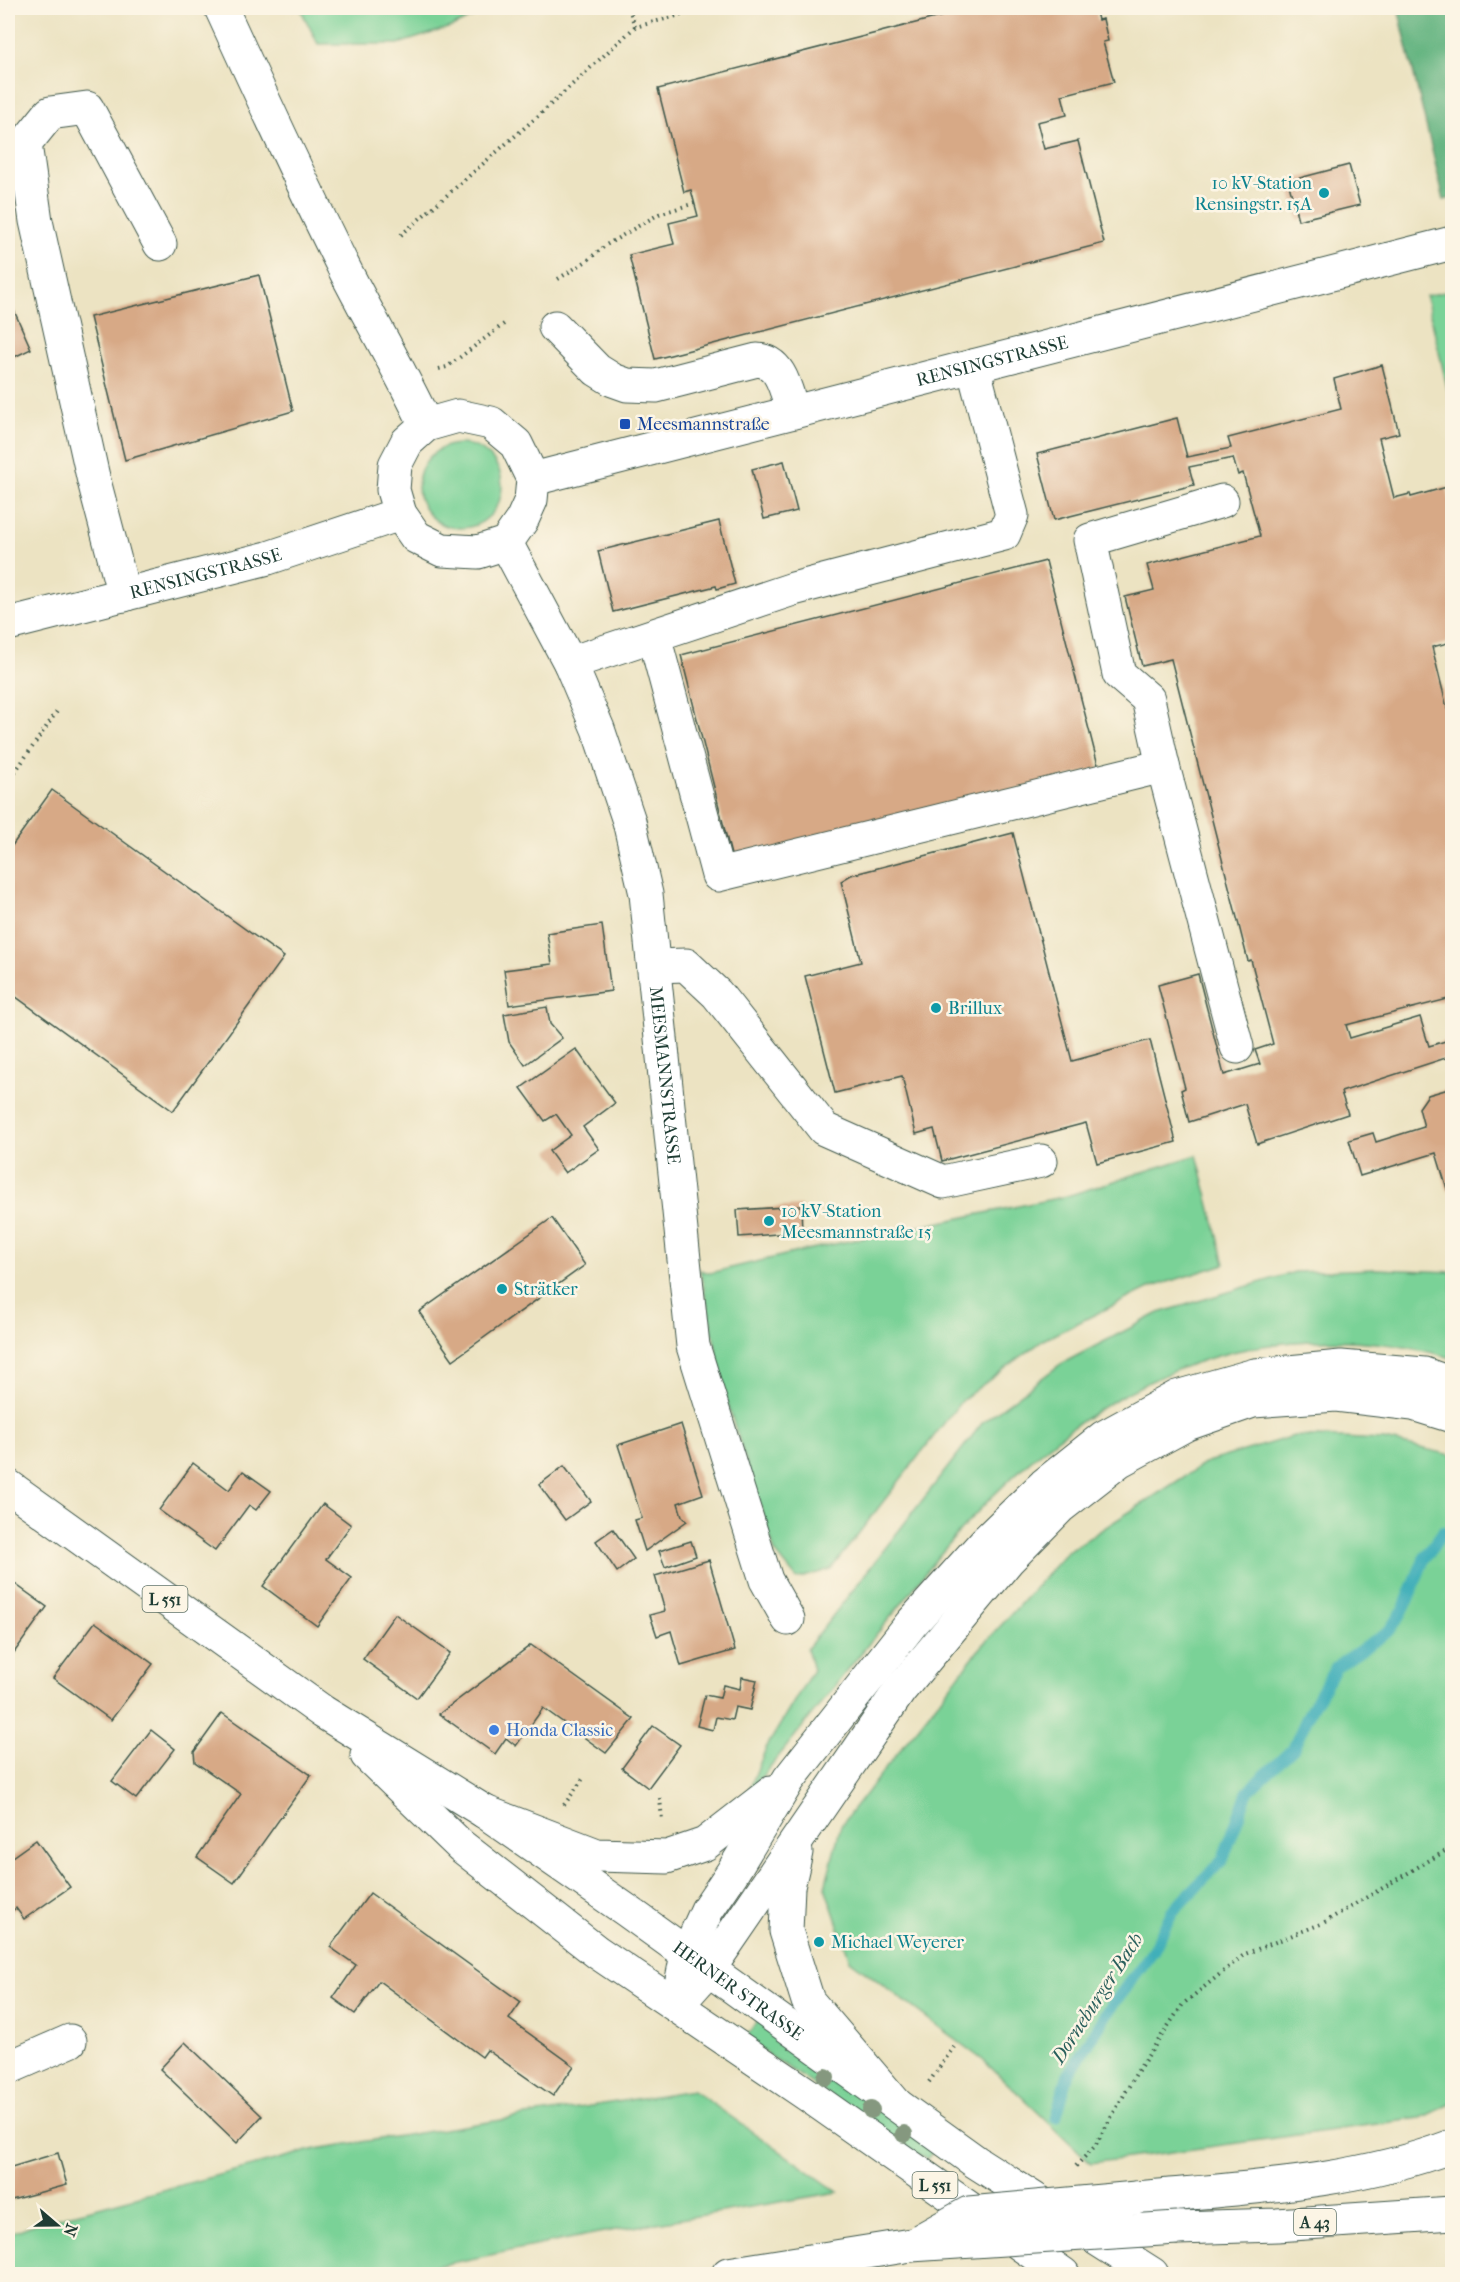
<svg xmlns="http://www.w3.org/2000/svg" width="1460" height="2282" font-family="'IM FELL French Canon',serif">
  <rect width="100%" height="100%" fill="#fcf5e5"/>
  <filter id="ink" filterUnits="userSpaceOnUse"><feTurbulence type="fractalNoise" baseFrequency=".0167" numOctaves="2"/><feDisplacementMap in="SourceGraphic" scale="12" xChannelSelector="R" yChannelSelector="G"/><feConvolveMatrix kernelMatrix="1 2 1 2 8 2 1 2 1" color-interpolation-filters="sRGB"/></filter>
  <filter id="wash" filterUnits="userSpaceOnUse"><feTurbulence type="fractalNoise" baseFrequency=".008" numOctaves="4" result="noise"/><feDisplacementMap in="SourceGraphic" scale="24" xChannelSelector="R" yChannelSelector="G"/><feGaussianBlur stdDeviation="1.35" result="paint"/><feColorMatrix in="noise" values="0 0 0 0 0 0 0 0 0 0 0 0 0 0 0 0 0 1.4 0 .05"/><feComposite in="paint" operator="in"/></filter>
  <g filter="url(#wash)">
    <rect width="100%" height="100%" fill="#ece3c2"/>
    <g fill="#7ad297" stroke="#4c8866" stroke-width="1.5">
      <path d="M300,8H491L454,26L398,44H318Z"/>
      <path d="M1452,290V408L1426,296Z"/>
      <circle cx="460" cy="486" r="42"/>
      <path d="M1197,1155L1225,1264L1149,1288L1045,1339L962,1400L831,1569L797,1579L775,1552L727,1402L700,1270L710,1273L806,1250L1067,1196Z"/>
      <path d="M1377,1269L1452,1272V1358C1382,1338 1308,1335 1237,1351C1117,1379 1019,1459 942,1552C928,1568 916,1586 903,1602C850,1665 801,1731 748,1793L766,1748L813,1670L807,1649L983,1422L1061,1364L1159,1313L1295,1272Z"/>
      <path d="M1294,1436L1384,1440L1452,1455V2103L1421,2118L1091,2163L984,2061L850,1960L825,1887L841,1825L977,1652L1067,1552L1207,1462Z"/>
      <path d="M758,2019L936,2148L927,2160L745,2039Z"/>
      <path d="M693,2090L838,2192L598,2233L397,2274H8V2234L35,2224L316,2149Z"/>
    </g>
    <path fill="#63b480" stroke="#41785a" stroke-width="1.5" d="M1398,8H1452V198L1444,200Z"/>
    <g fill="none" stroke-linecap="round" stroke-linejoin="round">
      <path stroke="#3fafb9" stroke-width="12" d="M1056,2117L1068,2075L1111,2007L1153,1951L1172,1912L1223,1859L1248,1791L1293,1749L1311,1709L1336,1667L1389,1631L1403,1611L1424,1559L1443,1532"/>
    </g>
    <g id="blocks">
      <g fill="#d7a986">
        <path d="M974,8H1095L1098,20L1103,19L1108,41L1103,42L1114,82L1062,95L1067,115L1037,122L1044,149L1078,141L1104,243L655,359L629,255L674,244L669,223L698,216L691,190L684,192L658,89Z"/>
        <path d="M1349,165L1360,205L1298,220L1288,181Z"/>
        <path d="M259,275L293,411L125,460L90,317Z"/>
        <path d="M8,297L31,349L8,360Z"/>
        <path d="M1382,365L1399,433L1379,438L1394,498L1410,494L1411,497L1447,487L1452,508V639L1448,640V643L1432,647L1452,728V998L1346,1025L1350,1038L1420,1017L1429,1046L1452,1039V1056L1341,1092L1348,1114L1257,1144L1245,1104L1189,1122L1181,1090L1185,1088L1158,985L1198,974L1224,1075L1260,1064L1255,1050L1273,1044L1251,960L1248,961L1171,659L1142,666L1125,597L1154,590L1147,565L1260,536L1243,473L1238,475L1233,458L1189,467L1194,485L1054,520L1037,454L1177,418L1187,457L1231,448L1228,438L1341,409L1334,379Z"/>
        <path d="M784,461L797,511L764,519L752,469Z"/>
        <path d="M719,521L735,584L717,589L716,586L613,612L598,551Z"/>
        <path d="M1046,561L1099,769L733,863L681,655Z"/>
        <path d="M52,790L284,957L173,1111L8,991V848L9,845L11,847Z"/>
        <path d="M1013,833L1072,1061L1150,1040L1176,1142L1097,1163L1086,1123L942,1161L934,1129L916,1134L902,1076L835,1093L805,976L861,962L841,881L851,875Z"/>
        <path d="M602,925L611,991L509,1005L504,970L552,964L547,933Z"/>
        <path d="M547,1007L550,1024L562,1038L525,1065L509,1042L504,1014Z"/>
        <path d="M576,1049L615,1103L583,1127L599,1149L565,1173L549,1151L571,1135L556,1114L545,1121L521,1088Z"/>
        <path d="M1452,1088V1190L1448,1192L1436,1153L1360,1176L1349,1140L1373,1133L1376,1142L1424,1127L1419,1108L1428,1095Z"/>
        <path d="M801,1206L802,1232L739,1237L737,1210Z"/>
        <path d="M552,1218L585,1265L453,1360L419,1312Z"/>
        <path d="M681,1424L703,1494L678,1503L682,1516L687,1521L645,1551L635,1520L642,1518L618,1445Z"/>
        <path d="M193,1463L229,1490L243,1471L271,1491L256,1510L249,1505L215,1551L159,1510Z"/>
        <path d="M564,1466L591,1501L565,1520L539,1485Z"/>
        <path d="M323,1504L351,1525L326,1559L352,1578L317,1626L263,1586Z"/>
        <path d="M613,1529L634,1559L617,1572L596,1541Z"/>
        <path d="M691,1541L696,1556L665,1567L659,1551Z"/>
        <path d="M709,1560L735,1650L681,1666L671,1631L657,1636L650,1615L665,1611L655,1576Z"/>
        <path d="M8,1579L47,1607L8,1661Z"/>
        <path d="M395,1614L450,1653L417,1698L363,1659Z"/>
        <path d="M95,1622L153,1664L111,1720L53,1678Z"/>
        <path d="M531,1645L634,1719L606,1753L543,1708L516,1746L506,1738L495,1754L439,1714Z"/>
        <path d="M742,1677L757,1680L750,1710L735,1707L732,1720L716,1717L713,1730L697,1726L705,1695L720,1698L723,1685L740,1689Z"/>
        <path d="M222,1713L311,1775L234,1883L197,1857L241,1794L195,1762L194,1752Z"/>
        <path d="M653,1726L680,1745L648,1788L622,1768Z"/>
        <path d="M151,1730L175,1749L136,1799L112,1781Z"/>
        <path d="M36,1840L70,1887L24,1919L16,1908L8,1914V1860Z"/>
        <path d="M370,1893L521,2002L509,2019L574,2066L553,2096L487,2050L482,2057L379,1981L355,2014L333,1998L356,1965L330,1947Z"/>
        <path d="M185,2042L262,2116L237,2143L160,2069Z"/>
        <path d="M58,2153L67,2185L8,2201V2168Z"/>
      </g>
    </g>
  </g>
  <g filter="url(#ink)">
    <use href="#blocks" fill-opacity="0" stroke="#3e5649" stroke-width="1.5"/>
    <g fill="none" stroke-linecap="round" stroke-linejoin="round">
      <defs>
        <g id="minor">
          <path d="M221,8C262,97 303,187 348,276C374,326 402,374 426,425"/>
          <path d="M555,327L597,370L613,380L627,385L656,386L757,360C782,361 786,392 793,412"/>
          <path d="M458,416L491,423L516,444L533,479L531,500L522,520L506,543L478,552L442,550L416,537L400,514L393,490L395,465L407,442L426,425Z"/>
          <path id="s1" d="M533,479L1452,243"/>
          <path d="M1222,501L1090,540L1119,674L1148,699L1163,766L1237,1047"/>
          <path id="s2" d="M506,543L570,663L598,729L629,821L646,894L693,1346L766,1580L788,1619"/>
          <path d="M124,595L93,477L36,221L25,144L50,113L87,108L160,244"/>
          <path id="s3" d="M8,624L268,558L400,514"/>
          <path d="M654,636L718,875L1163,766"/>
          <path d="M570,663L793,589L1004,534L1012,515L973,366"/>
          <path d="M654,966L686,965L717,994L824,1129L943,1182L1041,1161"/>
          <path d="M8,2068L70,2041"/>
        </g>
        <g id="major">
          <path id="s4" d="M8,1486L323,1712L485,1812L626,1910L976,2162L1152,2274"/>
          <path d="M367,1755L461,1846L597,1952L808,2095L1063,2274"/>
        </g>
        <g id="highway">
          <path d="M485,1812L597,1855L667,1857L705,1844L771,1793"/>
          <path d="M796,1852L788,1887L786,1931L808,2001L896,2104"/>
          <path d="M678,2004L709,1969L900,1690L1008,1560L1060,1507L1119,1461L1187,1424L1253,1401L1336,1395L1413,1404L1452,1416"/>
          <path d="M677,2005L687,1954L707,1910L732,1873L789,1779L911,1624L986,1541L1044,1485L1104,1437L1177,1397L1255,1375L1341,1367L1424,1374L1452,1384"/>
          <path d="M1136,2198C1242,2188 1352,2184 1452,2146"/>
          <path d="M1177,2228L1277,2225L1452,2213"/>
          <path d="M728,2274L911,2245"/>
        </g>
      </defs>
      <use href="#minor" stroke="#3e5649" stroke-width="35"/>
      <use href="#major" stroke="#3e5649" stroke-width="35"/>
      <use href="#highway" stroke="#3e5649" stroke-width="35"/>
      <g stroke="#3e5649" stroke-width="4" stroke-dasharray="1.5 4.5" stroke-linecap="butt">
        <path d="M629,8L635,27"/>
        <path d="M401,235L538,116L635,27L707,8"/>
        <path d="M558,279L588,260L606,245L659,214L695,203"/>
        <path d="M439,369L447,367L504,324"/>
        <path d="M8,782L58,710"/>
        <path d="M660,1798L662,1820"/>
        <path d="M564,1805L585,1776"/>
        <path d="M929,2082L954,2047"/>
        <path d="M1076,2166L1095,2146L1137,2072L1183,2004L1245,1954L1323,1923L1452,1847"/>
      </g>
      <use href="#minor" stroke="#fff" stroke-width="33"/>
      <use href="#major" stroke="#fff" stroke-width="33"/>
      <use href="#highway" stroke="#fff" stroke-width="33"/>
      <defs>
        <g id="highway-bridge">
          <path d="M921,2240L969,2213L1136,2198"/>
          <path d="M911,2245L1177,2228"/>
        </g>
      </defs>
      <use href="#highway-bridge" stroke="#3e5649" stroke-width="35" stroke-linecap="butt"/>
      <use href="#highway-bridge" stroke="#fff" stroke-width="33"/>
    </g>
    <g fill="#85987f">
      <circle cx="826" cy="2077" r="9"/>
      <circle cx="871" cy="2110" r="9"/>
      <circle cx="904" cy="2134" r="9"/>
    </g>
  </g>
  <g fill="#0f9aa8" stroke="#fcf5e5" stroke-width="2">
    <circle cx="1324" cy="193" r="6"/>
    <circle cx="936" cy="1008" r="6"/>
    <circle cx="769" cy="1221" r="6"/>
    <circle cx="502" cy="1289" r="6"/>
    <circle cx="819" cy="1942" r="6"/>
  </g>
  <rect fill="#1a4fb4" stroke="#fcf5e5" stroke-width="2" x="619" y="418" width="12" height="12" rx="3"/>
  <circle fill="#3f7fe0" stroke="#fcf5e5" stroke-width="2" cx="494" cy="1730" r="6"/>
  <g text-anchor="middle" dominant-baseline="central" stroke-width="5" stroke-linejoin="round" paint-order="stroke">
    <g fill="#fcf5e5" stroke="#617469" stroke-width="1.5">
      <rect x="142.5" y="1586" width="45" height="26" rx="4.5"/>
      <rect x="912.5" y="2172" width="45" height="26" rx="4.5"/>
      <rect x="1294" y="2209" width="42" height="26" rx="4.5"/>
    </g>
    <g font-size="16" font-weight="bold" fill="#1f3d34">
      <text x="165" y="1599">L 551</text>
      <text x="935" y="2185">L 551</text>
      <text x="1315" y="2222">A 43</text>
    </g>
    <g font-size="18" fill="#0d838f" stroke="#fcf5e5" text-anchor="start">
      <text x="1312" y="183" text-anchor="end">10 kV-Station<tspan x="1312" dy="21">Rensingstr. 15A</tspan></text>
      <text x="948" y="1008">Brillux</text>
      <text x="781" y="1211">10 kV-Station<tspan x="781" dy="21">Meesmannstraße 15</tspan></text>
      <text x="514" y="1289">Strätker</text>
      <text x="831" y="1942">Michael Weyerer</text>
    </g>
    <g font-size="18" fill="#1f3d34" stroke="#fcf5e5">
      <text stroke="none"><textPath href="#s1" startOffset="474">RENSINGSTRASSE</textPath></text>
      <text stroke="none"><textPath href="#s3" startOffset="204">RENSINGSTRASSE</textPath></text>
      <text stroke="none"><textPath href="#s2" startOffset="562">MEESMANNSTRASSE</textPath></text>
      <text stroke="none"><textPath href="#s4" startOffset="888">HERNER STRASSE</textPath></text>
    </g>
    <g font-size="18" fill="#164399" stroke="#fcf5e5" text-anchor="start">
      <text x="637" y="424">Meesmannstraße</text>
    </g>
    <g font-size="18" fill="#366cbe" stroke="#fcf5e5" text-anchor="start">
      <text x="506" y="1730">Honda Classic</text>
    </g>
    <g font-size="20" font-style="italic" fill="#295f5c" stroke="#fcf5e5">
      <text transform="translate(1097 1998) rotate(-57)">Dorneburger Bach</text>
    </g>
  </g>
  <rect width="1460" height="2282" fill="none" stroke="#fcf5e5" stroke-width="30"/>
  <g transform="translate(57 2225) rotate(110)" stroke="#fcf5e5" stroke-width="4.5" paint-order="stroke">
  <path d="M0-4.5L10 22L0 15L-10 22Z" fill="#1f3d34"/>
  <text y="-9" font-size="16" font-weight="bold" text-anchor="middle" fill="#1f3d34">N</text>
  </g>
</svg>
